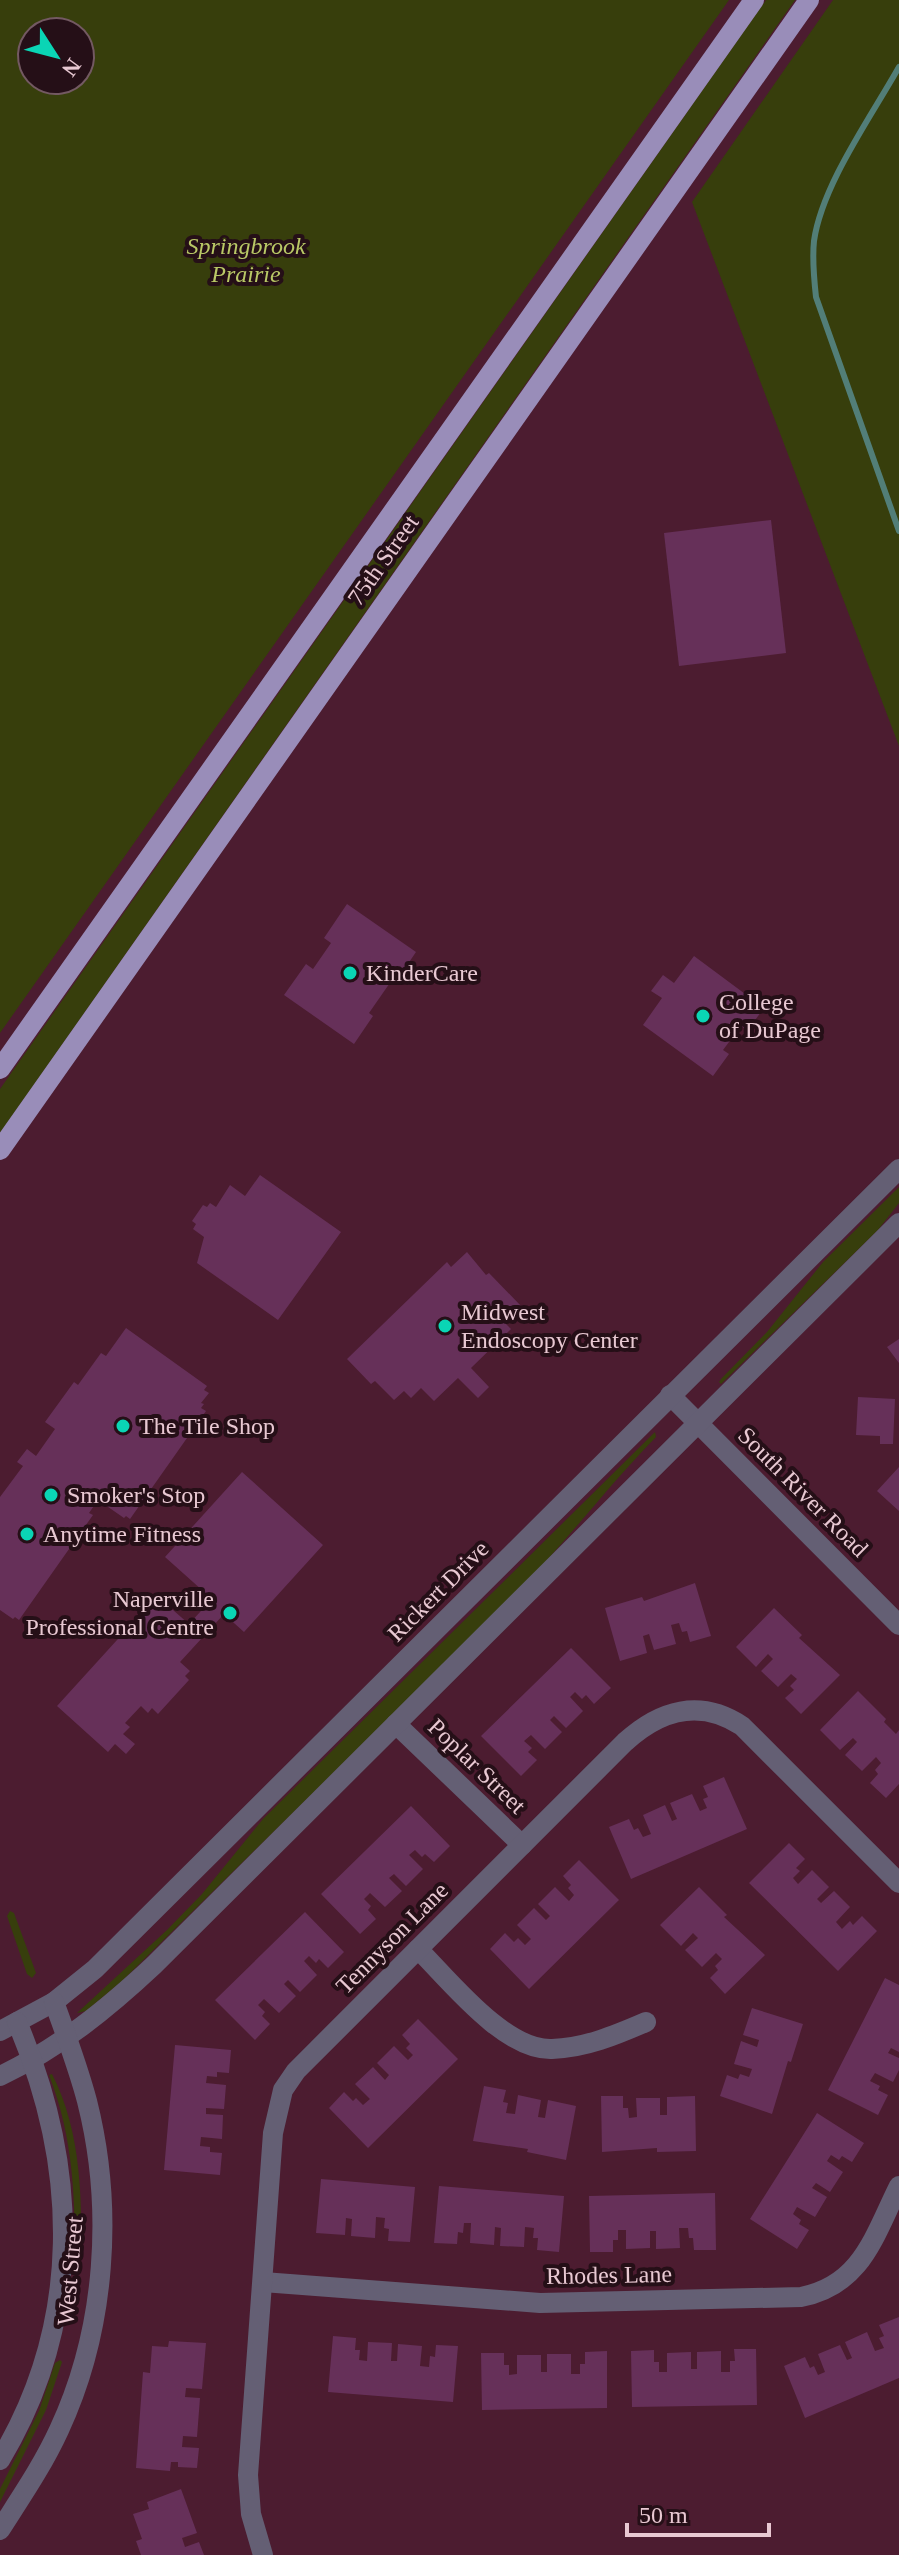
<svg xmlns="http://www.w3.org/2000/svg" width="899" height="2555" font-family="'Times New Roman',serif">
  <rect width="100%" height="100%" fill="#4c1c30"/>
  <g fill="#373e0c" fill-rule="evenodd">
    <path d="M0,0H729L0,1033ZM32,32H80V80H32Z"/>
    <path d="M766,0H795L0,1133V1089Z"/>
    <path d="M833,0H899V746L692,202Z"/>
    <path d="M899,1187V1203L878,1230L721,1384L719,1382L721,1379L767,1332L823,1262Z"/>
    <path d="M655,1432L656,1437C608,1486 567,1541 519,1590L122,1981L86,2011L77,2013L167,1930L202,1894L263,1819Z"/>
    <path d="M10,1911L14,1913L36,1973L32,1978L27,1974L7,1916Z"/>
    <path d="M52,2074C82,2132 83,2205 80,2270L77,2274L74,2271C76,2203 74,2139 49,2075Z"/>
    <path d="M60,2360L62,2362L46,2410L0,2502V2489L39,2411L55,2363Z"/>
  </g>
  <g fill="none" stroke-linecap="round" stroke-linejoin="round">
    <path stroke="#527e78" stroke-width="6" d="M899,67C871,117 822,185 814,241C812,260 814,279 816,297L899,531"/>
  </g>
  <g fill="#663059">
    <path d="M771,520L786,653L679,666L664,533Z"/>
    <path d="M347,904L416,952L397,980L394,977L369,1013L373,1016L354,1044L284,995L306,964L313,969L331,943L324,938Z"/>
    <path d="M694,956L764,1008L747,1031L741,1026L723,1050L729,1054L713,1076L643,1025L662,998L651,991L663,975L674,983Z"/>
    <path d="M260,1175L341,1232L278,1320L197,1263L204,1237L193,1229L196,1224L192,1221L203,1205L207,1207L210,1203L216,1207L230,1185L245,1196Z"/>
    <path d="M467,1252L486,1275L489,1273L522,1307L506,1324L511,1329L471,1368L489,1387L478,1398L458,1378L434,1401L421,1388L411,1398L404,1391L394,1400L375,1381L371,1384L347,1359L447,1262L451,1267Z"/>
    <path d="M126,1328L207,1386L204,1390L209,1393L201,1403L204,1404L201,1408L206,1411L130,1519L126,1516L124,1518L98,1500L89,1513L93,1515L19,1620L15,1617L13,1619L0,1610V1497L23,1466L17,1462L27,1449L36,1456L55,1429L45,1422L74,1382L78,1385L101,1353L106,1356Z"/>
    <path d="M899,1339V1363L887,1347Z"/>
    <path d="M858,1397L895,1399L893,1444H880V1436L856,1435Z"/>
    <path d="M899,1467V1511L877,1491Z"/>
    <path d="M242,1472L323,1545L244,1632L224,1614L180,1662L190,1671L185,1676L189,1680L158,1714L152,1708L148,1713L141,1706L125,1723L130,1727L123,1734L135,1744L126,1754L115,1744L108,1752L57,1706L157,1596L189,1624L212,1599L165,1557Z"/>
    <path d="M695,1583L711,1636L690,1642L687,1631L682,1632L679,1623L671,1625L676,1644L654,1650L649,1634L643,1636L647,1653L620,1661L605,1608L642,1597L644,1601Z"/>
    <path d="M774,1608L802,1635L799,1638L840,1675L801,1714L785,1698L794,1690L790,1686L797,1679L791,1674L778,1687L761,1671L773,1659L768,1654L756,1667L736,1647Z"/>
    <path d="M571,1648L611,1688L594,1704L586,1695L582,1699L575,1692L570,1697L583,1711L566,1728L554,1716L550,1720L562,1732L545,1749L531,1735L524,1741L532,1748L528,1752L537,1760L521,1776L481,1736Z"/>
    <path d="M858,1691L886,1719L884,1722L896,1734L899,1730V1784L886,1798L870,1783L878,1774L875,1770L881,1763L876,1757L862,1771L845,1755L857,1742L853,1738L840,1750L820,1730Z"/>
    <path d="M724,1777L747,1829L631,1879L609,1827L629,1819L634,1830L638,1828L643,1837L651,1834L643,1815L665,1805L672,1821L677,1819L670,1803L692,1794L700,1811L707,1808L703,1799L708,1797L703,1786Z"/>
    <path d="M411,1806L450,1846L434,1862L425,1854L422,1857L415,1850L409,1855L423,1869L406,1886L394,1874L389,1878L402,1891L385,1907L370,1893L364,1899L371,1906L368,1910L376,1919L360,1934L321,1894Z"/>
    <path d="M789,1843L805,1859L796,1868L800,1871L793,1878L798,1884L812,1870L829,1887L817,1899L821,1903L834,1891L850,1907L836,1922L842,1929L850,1921L853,1925L862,1916L877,1931L838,1971L749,1883Z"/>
    <path d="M579,1860L619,1900L529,1989L490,1949L505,1933L514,1942L518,1938L525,1945L531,1939L517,1925L534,1908L546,1920L550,1916L538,1904L555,1887L569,1901L574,1895L568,1888L571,1885L563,1876Z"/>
    <path d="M699,1887L727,1915L724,1917L765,1955L725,1994L710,1978L718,1970L715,1966L722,1959L716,1953L702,1967L685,1950L698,1938L693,1933L681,1946L660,1925Z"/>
    <path d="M305,1912L344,1952L328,1968L319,1959L316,1963L309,1956L304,1961L317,1975L300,1992L288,1980L284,1984L296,1996L279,2013L264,1999L258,2005L265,2012L262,2016L270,2024L255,2040L215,2000Z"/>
    <path d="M885,1978L899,1985V2052L891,2048L888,2053L899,2058V2070L893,2082L875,2073L870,2081L880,2086L878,2090L888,2095L878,2115L828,2090Z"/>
    <path d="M752,2008L803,2024L791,2062L788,2061L772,2114L720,2096L727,2075L738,2079L740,2074L749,2077L752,2069L734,2064L741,2041L757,2047L759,2040L743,2035Z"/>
    <path d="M418,2019L458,2059L368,2148L329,2108L344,2092L353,2101L356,2098L363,2105L370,2099L355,2084L373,2067L385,2080L389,2075L377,2063L394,2046L408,2060L413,2055L406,2048L410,2044L402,2035Z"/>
    <path d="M175,2045L231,2050L229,2073L217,2072V2077L207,2076L206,2083L226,2085L224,2109L206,2108V2114L223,2115L222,2139L201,2137L200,2146L210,2147V2152L222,2153L220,2175L164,2170Z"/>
    <path d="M484,2086L506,2090L503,2102L508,2103L506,2113L515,2114L518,2095L541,2100L538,2117L545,2118L548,2100L576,2106L566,2160L527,2152L528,2149L473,2141Z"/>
    <path d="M601,2096H623V2108H628L629,2118L637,2117L636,2098H660V2115H667V2097L695,2096L696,2151L657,2152V2148L602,2152Z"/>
    <path d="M817,2113L864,2143L852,2162L842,2156L839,2160L831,2155L827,2161L843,2172L830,2192L816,2183L812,2188L827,2197L815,2217L797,2207L793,2214L801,2220L799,2224L809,2230L797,2249L750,2219Z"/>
    <path d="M321,2179L415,2187L410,2242L388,2241L389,2229L384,2228L385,2218L376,2217L375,2238L351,2236L352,2219L346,2218L345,2235L316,2233Z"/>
    <path d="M439,2186L564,2196L559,2252L537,2250L538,2238H533L534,2228L525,2227L524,2247L500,2246L501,2228L495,2227L494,2245L470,2243L471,2223H464L463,2233L458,2232L457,2244L434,2243Z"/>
    <path d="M715,2193L716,2250H694L693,2238H689L688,2228H679L680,2248L656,2249V2231H650V2248L626,2249V2230H618V2240H613V2252H590L589,2196Z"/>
    <path d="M899,2317V2378L805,2418L784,2366L805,2357L810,2368L814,2366L818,2375L825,2372L818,2354L840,2345L847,2360L852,2358L845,2342L867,2332L875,2351L884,2348L879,2338L884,2336L879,2325Z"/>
    <path d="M333,2336L356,2338L355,2350H360L359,2360L367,2361L368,2342L392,2343L391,2361H397L398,2344L422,2346L420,2366L429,2367L430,2356L435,2357L436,2345L458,2346L453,2402L328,2392Z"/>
    <path d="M169,2341L206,2343L202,2389L186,2388L185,2397L200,2398L197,2437L183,2436L182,2447L199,2448L197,2468L178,2467V2462H171L170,2471L136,2468L143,2372L150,2373L152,2346L168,2347Z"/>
    <path d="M734,2349H756L757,2405L632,2407L631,2351L654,2350V2362H659V2372H667V2353L691,2352V2369H697V2352L721,2351V2372H730V2361H735Z"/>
    <path d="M607,2351V2408L482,2410L481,2353H504V2365H509V2375L517,2374V2355H541V2372H547V2354H571V2374H580V2364H585V2352Z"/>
    <path d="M181,2489L197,2533L182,2538L185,2547L199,2542L204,2555H141L136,2541L142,2539L133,2514L149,2509L147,2502Z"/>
  </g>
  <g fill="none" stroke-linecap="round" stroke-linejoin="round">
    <g stroke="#645f74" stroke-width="20">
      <path d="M670,1395L899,1625"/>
      <path d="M396,1724L522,1845"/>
      <path d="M418,1949C450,1981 505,2051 552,2049C585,2048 616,2035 646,2022"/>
      <path d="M0,2031L54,2002L95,1969L899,1169"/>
      <path d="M0,2076C59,2048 107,2009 154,1965L899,1223"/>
      <path d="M263,2282L540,2303L801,2297C862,2285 874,2236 899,2186"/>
      <path d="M0,2460C83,2322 79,2167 17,2022"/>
      <path d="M0,2530C21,2497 43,2465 59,2430C106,2329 114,2208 87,2101C78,2067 66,2035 54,2002"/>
      <path d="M263,2555L251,2514L248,2475L273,2133L283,2090L296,2071L625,1742C660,1710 700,1698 742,1726L899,1883"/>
    </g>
    <g stroke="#998db9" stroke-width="20">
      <path d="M0,1069L754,0"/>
      <path d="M0,1150L809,0"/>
    </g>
  </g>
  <g fill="#0ad5b5" stroke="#250f17" stroke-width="3">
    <circle cx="350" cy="973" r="8"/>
    <circle cx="703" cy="1016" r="8"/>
    <circle cx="445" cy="1326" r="8"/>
    <circle cx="123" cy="1426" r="8"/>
    <circle cx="51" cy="1495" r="8"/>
    <circle cx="27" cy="1534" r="8"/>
    <circle cx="230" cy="1613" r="8"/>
  </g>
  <g text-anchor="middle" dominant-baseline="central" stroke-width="8" stroke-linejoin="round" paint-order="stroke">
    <g font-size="24" font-style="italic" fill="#b9c866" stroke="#250f17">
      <text x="246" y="246">Springbrook<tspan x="246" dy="28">Prairie</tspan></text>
    </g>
    <g font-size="24" fill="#e8c8d2" stroke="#250f17">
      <text transform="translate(383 560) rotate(-55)">75th Street</text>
      <text transform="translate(803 1492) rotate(45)">South River Road</text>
      <text transform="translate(438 1591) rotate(-45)">Rickert Drive</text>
      <text transform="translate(477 1766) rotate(44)">Poplar Street</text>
      <text transform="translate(392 1938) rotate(-45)">Tennyson Lane</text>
      <text transform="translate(70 2271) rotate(-85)">West Street</text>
      <text transform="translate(609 2275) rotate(-1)">Rhodes Lane</text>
    </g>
    <g font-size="24" fill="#e8c8d2" stroke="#250f17" text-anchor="start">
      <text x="366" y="973">KinderCare</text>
      <text x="719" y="1002">College<tspan x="719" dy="28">of DuPage</tspan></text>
      <text x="461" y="1312">Midwest<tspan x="461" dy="28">Endoscopy Center</tspan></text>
      <text x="139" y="1426">The Tile Shop</text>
      <text x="67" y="1495">Smoker's Stop</text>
      <text x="43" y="1534">Anytime Fitness</text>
      <text x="214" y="1599" text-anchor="end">Naperville<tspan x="214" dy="28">Professional Centre</tspan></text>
    </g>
  </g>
  <g transform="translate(56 56) rotate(126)"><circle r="38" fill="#250f17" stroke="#735962" stroke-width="2"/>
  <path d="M0-6L14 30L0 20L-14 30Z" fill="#0ad5b5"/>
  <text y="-12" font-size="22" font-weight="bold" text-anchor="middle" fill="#e8c8d2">N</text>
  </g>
  <path d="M627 2523v12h142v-12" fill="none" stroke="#e8c8d2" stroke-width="4"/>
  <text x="639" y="2523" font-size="24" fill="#e8c8d2" stroke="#250f17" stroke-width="6" paint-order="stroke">50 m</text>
</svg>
